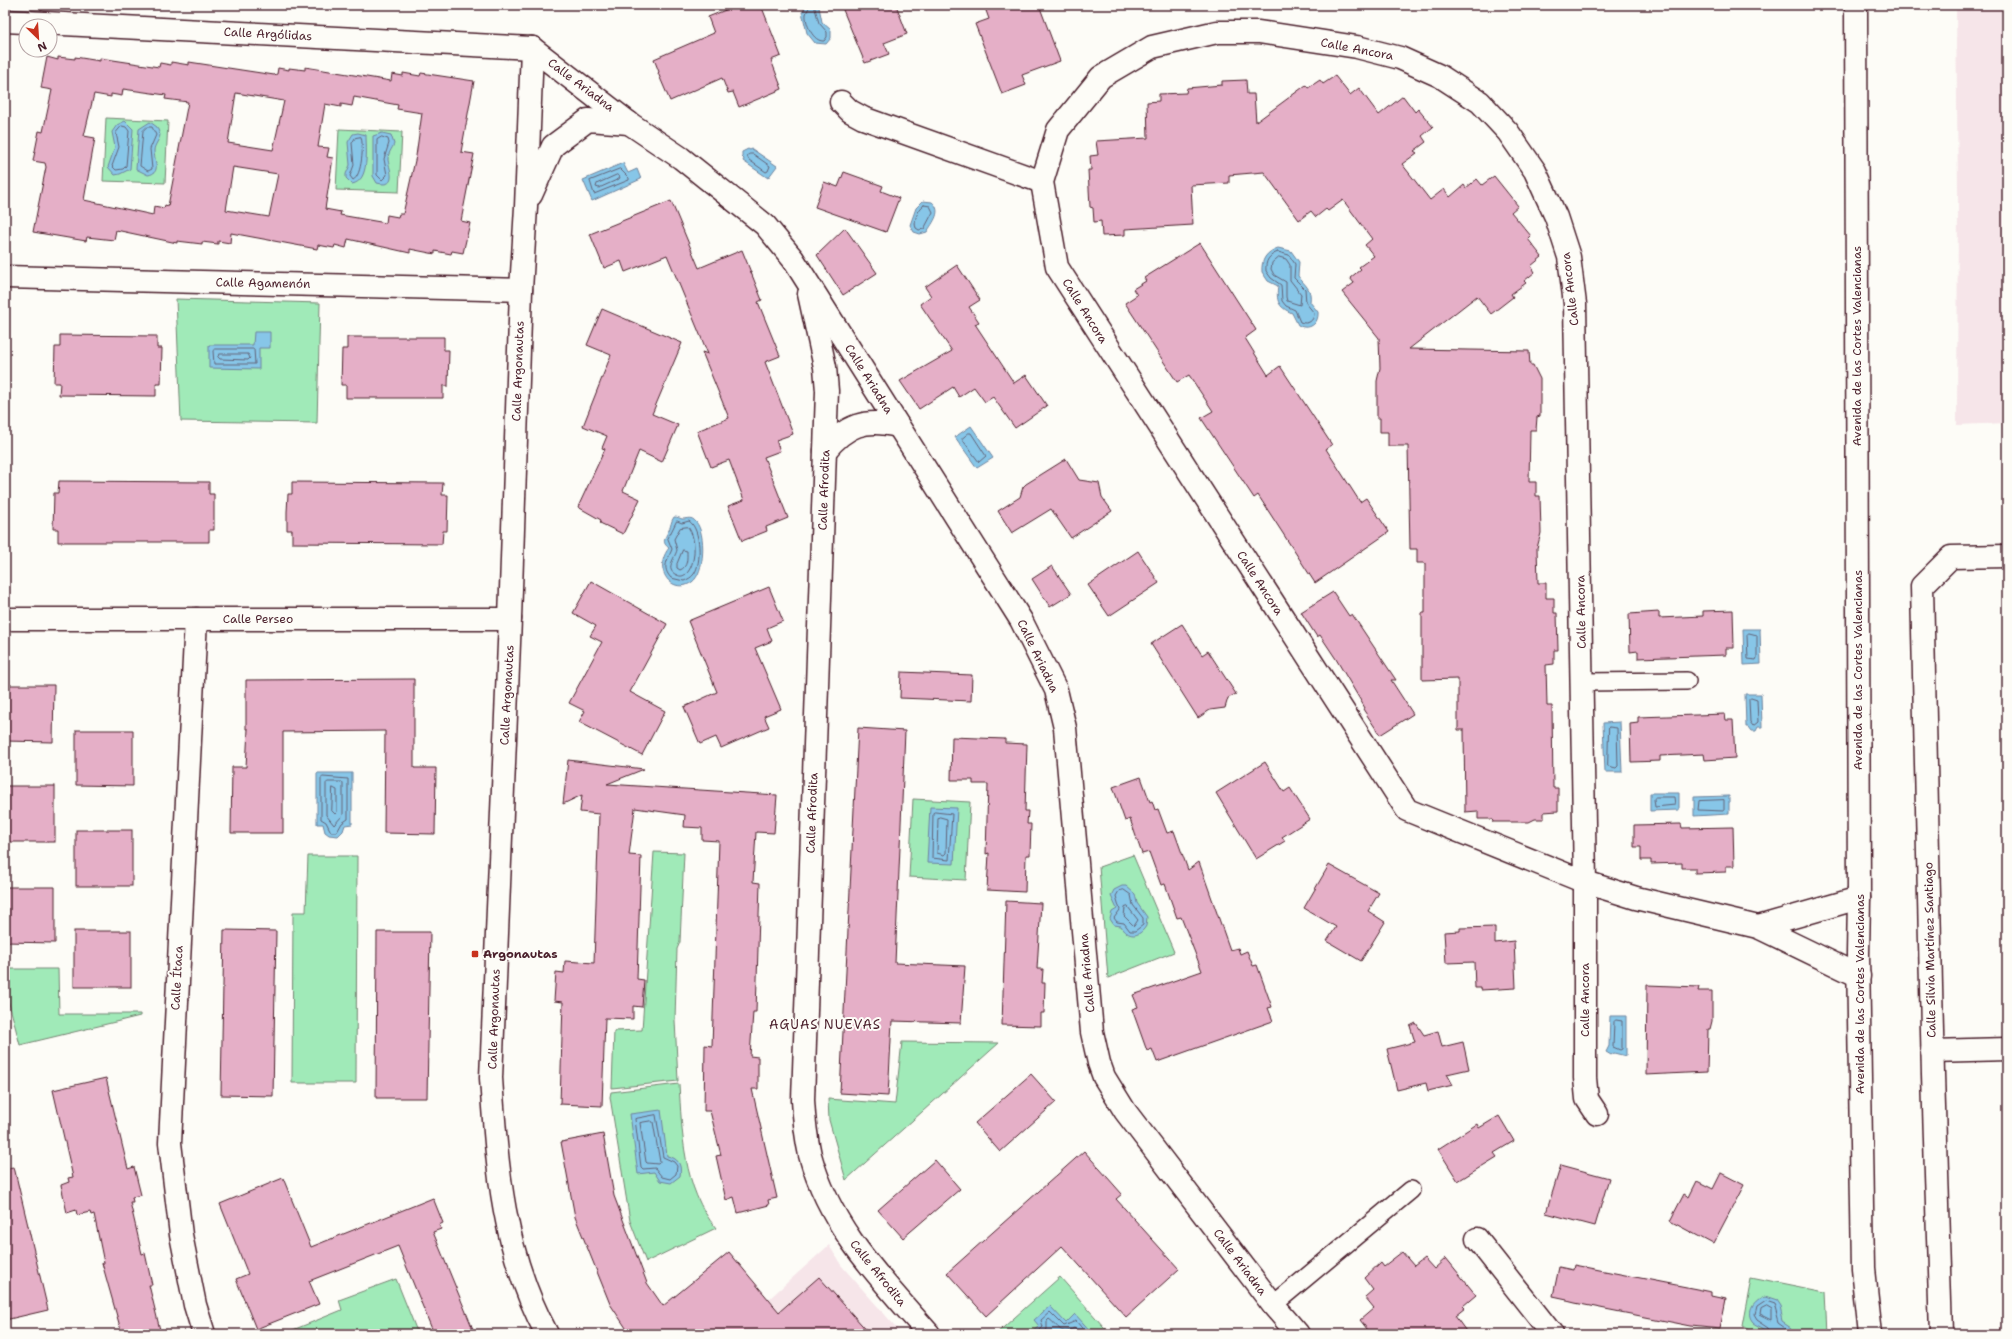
<svg xmlns="http://www.w3.org/2000/svg" width="2012" height="1339" font-family="'Shantell Sans',sans-serif">
  <rect width="100%" height="100%" fill="#fdfcf7"/>
  <filter id="ink" filterUnits="userSpaceOnUse"><feTurbulence type="fractalNoise" baseFrequency=".025" numOctaves="2"/><feDisplacementMap in="SourceGraphic" scale="8" xChannelSelector="R" yChannelSelector="G"/><feConvolveMatrix kernelMatrix="1 2 1 2 8 2 1 2 1" color-interpolation-filters="sRGB"/></filter>
  <g filter="url(#ink)">
    <g fill="#f6e5e9">
      <path d="M1956,5H2007V423L1957,425L1958,194Z"/>
      <path d="M829,1245L841,1265L902,1334H730Z"/>
    </g>
    <g fill="#a0eab8" stroke="#758472">
      <path d="M106,118L168,121L165,183L103,181Z"/>
      <path d="M339,129L402,132L399,192L336,190Z"/>
      <path d="M176,299L320,303L317,423L181,421Z"/>
      <path d="M913,799L970,802L966,880L909,877Z"/>
      <path d="M654,852L684,853L680,942L677,949L675,1020L678,1081L612,1088L614,1031L642,1030Z"/>
      <path d="M1133,855L1174,952L1108,978L1099,867Z"/>
      <path d="M308,856H357L356,1083H292L293,912H306Z"/>
      <path d="M5,969H58L59,1014H140V1016L20,1045L5,988Z"/>
      <path d="M902,1042L999,1043L846,1180L829,1120L828,1099L895,1104Z"/>
      <path d="M679,1084C682,1132 683,1189 716,1228L646,1262L630,1221L610,1097L611,1092Z"/>
      <path d="M1060,1277L1110,1334H996Z"/>
      <path d="M1751,1278L1825,1293L1827,1334H1756L1742,1326Z"/>
      <path d="M396,1279L418,1334H283L342,1310L339,1300Z"/>
    </g>
    <g fill="#87c6e8" stroke="#6f839c">
      <path d="M808,5H816L819,7L822,22L831,30V38L826,44L815,43L807,33L802,12Z"/>
      <path d="M125,121L133,129L130,169L120,174L115,175L108,167L115,147L112,132L117,125Z"/>
      <path d="M150,122L157,127L160,135C159,141 154,145 154,151C154,160 162,173 148,175L136,169L139,129Z"/>
      <path d="M358,133L366,135C366,149 370,181 352,184L346,178V174L350,165L348,142L353,134Z"/>
      <path d="M382,133L391,135L394,144C392,149 388,153 388,159C388,166 400,189 377,183L373,176V136Z"/>
      <path d="M748,149L750,150L752,149L777,166L768,178L743,161L744,159L742,157V152Z"/>
      <path d="M623,163L628,173L637,169L641,179L592,201L583,180Z"/>
      <path d="M923,201L932,202C943,211 933,222 927,232L920,234L914,232L910,225L916,208Z"/>
      <path d="M1278,248L1291,251L1299,262L1298,276C1305,286 1312,288 1310,302L1318,312C1319,324 1309,331 1298,325L1292,313C1278,307 1276,301 1278,286L1268,281L1262,272C1261,260 1266,252 1278,248Z"/>
      <path d="M254,332H270V348H259V369L209,368V345H253Z"/>
      <path d="M971,426L993,458L977,468L955,437Z"/>
      <path d="M674,517C678,517 679,518 682,519C688,519 691,516 696,522C706,533 705,573 692,582C672,596 652,569 669,548C661,542 665,538 669,530C671,526 671,521 674,517Z"/>
      <path d="M1743,629H1760L1761,664L1744,665Z"/>
      <path d="M1745,694H1761L1762,727H1758L1756,731H1751L1748,727H1746Z"/>
      <path d="M1620,722L1622,772H1605L1603,723Z"/>
      <path d="M317,773H352V824L345,825L343,831L338,836L329,835L325,832L323,824H317Z"/>
      <path d="M1650,793H1679V810L1650,811Z"/>
      <path d="M1729,796V814L1694,816V797Z"/>
      <path d="M930,807L957,808L954,864L927,863Z"/>
      <path d="M1122,886H1126L1135,894L1137,903L1147,917L1146,926C1139,938 1128,938 1121,926L1114,925L1110,919L1112,912L1117,909L1111,896L1114,890Z"/>
      <path d="M1610,1016H1626V1056L1614,1053L1611,1055L1606,1052L1609,1046Z"/>
      <path d="M661,1110L667,1156C678,1158 682,1164 680,1176L671,1183L660,1181L654,1172L638,1174L630,1114Z"/>
      <path d="M1764,1297L1776,1301L1780,1307L1783,1321L1792,1327L1795,1334H1768C1765,1326 1758,1327 1753,1322C1744,1312 1754,1300 1764,1297Z"/>
      <path d="M1050,1306L1066,1323L1075,1314L1093,1334H1030L1039,1326L1034,1320Z"/>
    </g>
    <g fill="none" stroke-linecap="round" stroke-linejoin="round">
      <g stroke="#626277" stroke-width="1">
        <path d="M810,5C809,9 807,10 806,14C805,23 813,42 824,41L827,37V32L819,23L814,5"/>
        <path d="M122,126L126,127L129,131L126,166L123,169L116,170L112,166L119,147L116,133Z"/>
        <path d="M147,127H152L156,135L150,149L152,169L148,171L140,166L143,131Z"/>
        <path d="M361,137C364,145 362,176 353,180L350,176L354,165L352,143L355,138Z"/>
        <path d="M382,137L388,139L389,143L384,159L387,175L382,180L377,175V140Z"/>
        <path d="M750,154H753L770,166L768,171L766,172L749,160L747,156Z"/>
        <path d="M620,169L629,178V180L594,194L590,181Z"/>
        <path d="M617,175L620,177L619,179L599,188L596,187L597,184Z"/>
        <path d="M924,205L930,206L933,212L924,229L919,230L916,228C913,221 918,209 924,205Z"/>
        <path d="M1278,252L1289,255L1295,264L1294,278L1305,289L1306,303L1314,313C1314,321 1308,325 1300,322L1295,310L1286,306L1282,301L1281,285L1271,278L1266,271C1265,261 1269,255 1278,252Z"/>
        <path d="M1279,257L1286,259L1290,265V280L1301,294L1300,305L1287,301L1286,297V282L1274,275L1271,269L1272,263Z"/>
        <path d="M215,349H254L255,364H214L213,351Z"/>
        <path d="M220,354H248L250,358L248,360L220,359L218,357Z"/>
        <path d="M969,433H971L986,456L979,462L962,439Z"/>
        <path d="M677,521L682,523L689,521C701,529 702,563 694,574C691,578 688,579 684,581L671,578C661,567 668,560 672,549L668,539Z"/>
        <path d="M688,527C697,538 696,565 686,574C683,576 681,577 677,575C664,570 675,558 677,550L674,539L680,528Z"/>
        <path d="M683,550L687,551C687,558 688,567 680,570L677,568V564Z"/>
        <path d="M1749,633L1757,635V658L1756,660L1748,659L1747,635Z"/>
        <path d="M1751,698L1757,700L1758,722L1753,726L1750,722L1749,700Z"/>
        <path d="M1609,727L1617,728L1618,766L1616,768L1608,766Z"/>
        <path d="M323,777L348,779V819L342,823L337,832H331L326,822L321,819V779Z"/>
        <path d="M328,782H342L343,784V815L334,825L326,815V784Z"/>
        <path d="M333,788L337,790V812L335,814L332,811Z"/>
        <path d="M1656,797H1674L1675,805L1655,807L1654,799Z"/>
        <path d="M1724,800V811L1698,810L1699,801Z"/>
        <path d="M935,812L952,814L949,860L932,858L933,813Z"/>
        <path d="M940,817L947,819L946,853L944,855L937,853L938,818Z"/>
        <path d="M1124,890L1131,895L1133,905L1143,918V925L1135,931H1130L1124,923L1117,922L1114,918L1120,910L1116,896L1119,891Z"/>
        <path d="M1128,907L1138,920L1134,926L1124,916L1125,908Z"/>
        <path d="M1616,1020L1622,1021V1049L1620,1050L1613,1047L1614,1022Z"/>
        <path d="M656,1115L663,1157L674,1162L677,1166L676,1174L670,1179L662,1177L655,1168L643,1169L641,1167L635,1119Z"/>
        <path d="M651,1121L653,1122L660,1162L658,1164L647,1163L646,1162L640,1123Z"/>
        <path d="M1766,1306L1771,1309V1321L1759,1315L1760,1309Z"/>
        <path d="M1036,1334L1043,1327L1041,1320L1050,1312L1064,1326L1076,1321L1087,1334"/>
        <path d="M1044,1334L1047,1329V1321L1049,1319C1060,1327 1060,1336 1074,1328L1081,1334"/>
        <path d="M1771,1334L1769,1328L1757,1320L1754,1315L1756,1307L1765,1301L1774,1304L1779,1323L1789,1330L1791,1334"/>
      </g>
    </g>
    <g fill="#e5afc7" stroke="#4a1f2b" fill-rule="evenodd">
      <path d="M738,5H761L781,56L771,60L782,89L739,107L733,92L728,93L722,78L670,101L658,73L659,72L654,59L714,33L708,17Z"/>
      <path d="M841,5H896L907,34L884,43L889,54L865,63Z"/>
      <path d="M984,5H1039L1060,61L1022,75L1026,85L1002,94L975,24L989,19Z"/>
      <path d="M47,57L58,60V57L75,59V57L100,61V58L159,67L160,63L171,65V62L189,65V62L274,75L277,74L278,68L289,70V68L305,70V67L391,81L392,74L403,76V73L420,76L421,73L474,81L461,152L474,154L461,221L470,223L463,253L452,251L451,254L435,251V254L410,249V253L348,239L346,248L335,245L334,248L318,245L317,249L231,233L230,243L218,241V244L202,242V244L177,241V243L116,230L114,240L87,237L86,241L33,232L46,167L45,163L33,161L39,131L43,132L52,90L41,88ZM123,89L166,95L165,99L188,102L168,206L165,205L164,208L154,206L153,215L84,200L95,138L84,136L94,94L111,97V94L122,96ZM236,93L284,101L273,150L228,143ZM354,97L398,105L397,109L422,113L416,156L403,214H399L398,217L387,215L386,223L340,215L341,212L325,209L333,158L327,157L329,148L318,147L325,104L341,107V104L352,106ZM233,167L278,174L269,217L226,210Z"/>
      <path d="M1335,76L1350,95L1359,88L1379,115L1403,96L1415,112L1418,109L1433,127L1422,136L1426,142L1414,151L1417,153L1402,164L1430,200L1444,189L1450,197L1464,185L1466,188L1477,179L1482,185L1494,176L1518,206L1511,212L1531,236L1528,239L1542,257L1531,266L1535,272L1524,281L1526,283L1511,294L1513,297L1491,314L1477,296L1409,349L1529,351L1530,365H1533L1540,379V416L1537,417L1536,430H1530L1529,482H1536V496H1540L1541,533L1537,548L1538,583H1546V598H1554V613H1557L1558,650H1554V664L1546,665L1547,706H1552L1553,788H1558V811L1544,812V819H1535L1529,822H1493L1492,819H1478V811L1465,812L1464,730H1458V679L1422,680V613H1425V563H1417V549H1410L1408,446H1388V432H1380V418H1377V381L1380,368L1379,338L1342,292L1354,283L1350,278L1361,269L1359,267L1374,256L1365,245L1372,239L1343,200L1328,211L1326,209L1316,217L1311,211L1299,220L1264,172L1229,175V183L1191,185L1193,225L1125,229V235L1102,236L1101,221L1094,222L1093,208L1090,207L1088,170H1091L1090,156L1098,155L1096,141L1148,138L1147,102L1159,101V94L1186,93L1187,88L1222,85V81L1246,80L1247,94H1254L1256,122L1306,85L1308,88L1320,80L1323,84Z"/>
      <path d="M844,172L883,186L881,191L899,198L886,232L815,207L824,182L838,187Z"/>
      <path d="M671,201L699,268L742,250L762,300L758,302L780,356L765,362L793,434L776,440L780,451L764,457L788,518L766,527L767,531L742,541L728,506L744,500L729,460L711,467L697,431L729,418L702,352L708,354L667,255L625,272L621,261L604,268L590,234Z"/>
      <path d="M845,228L877,273L843,295L817,255Z"/>
      <path d="M1200,243L1256,330L1245,338L1268,375L1280,366L1332,445L1326,449L1360,502L1366,498L1389,532L1315,583L1258,495L1254,498L1201,418L1213,411L1189,375L1177,382L1125,303L1137,295L1133,289L1146,281L1144,278Z"/>
      <path d="M957,265L980,300L969,307L979,322L975,324L1014,383L1026,375L1047,406L1015,428L993,397L985,402L974,387L959,397L953,387L919,409L900,381L952,351L920,304L931,296L925,287Z"/>
      <path d="M602,309L682,343L652,414L678,425L662,462L639,451L623,491L640,499L623,534L600,523L601,520L578,507L605,449L602,448L607,436L583,426L611,355L587,345Z"/>
      <path d="M60,335L157,336V348H162L161,384H156V396L59,395L60,383H54L55,347H60Z"/>
      <path d="M347,337H444V350H449L448,386H443V398H346V385H341L342,349H347Z"/>
      <path d="M1066,459L1079,480L1099,483L1102,497L1112,511L1071,538L1051,509L1012,533L998,511L1020,497L1023,487L1026,484Z"/>
      <path d="M59,481L209,482V494H214V530H209V542H58V529H53L54,493H58Z"/>
      <path d="M292,482L443,483L442,495H448L447,531H443L442,544L292,543V530H287V512L288,494H292Z"/>
      <path d="M1138,551L1159,583L1109,616L1088,585Z"/>
      <path d="M1052,566L1071,594L1050,607L1032,579Z"/>
      <path d="M591,581L667,624L630,692L665,711L642,755L579,722L585,711L569,703L602,642L590,636L596,626L573,613Z"/>
      <path d="M769,587L783,621L767,628L772,641L755,648L781,709L764,716L769,727L721,748L716,737L700,744L684,707L717,692L688,621Z"/>
      <path d="M1333,592L1349,616L1352,614L1396,680H1391L1413,714L1380,735L1363,709L1365,708L1336,659L1320,635L1317,637L1301,612Z"/>
      <path d="M1733,610L1734,648H1726V655L1638,658V651L1630,652L1629,614L1659,612V618L1703,616V611Z"/>
      <path d="M1182,624L1202,655L1208,651L1236,694L1228,698L1225,708L1210,710L1198,718L1151,644Z"/>
      <path d="M901,672L972,675L971,701L900,698Z"/>
      <path d="M414,679V768H436L435,834L384,833L385,731L283,732V833H231L232,767H246L248,729H246V680Z"/>
      <path d="M5,685H54L53,742L5,741Z"/>
      <path d="M1725,714L1726,720H1733L1735,758L1705,760L1704,754L1660,756V761L1631,762L1630,724L1638,723V717Z"/>
      <path d="M858,728L905,731L895,963L965,966L961,1023L892,1021L888,1096L840,1093Z"/>
      <path d="M76,730H133V786L76,785Z"/>
      <path d="M952,737L1005,739V743L1027,744L1025,811H1028L1027,824H1031L1030,855H1026L1025,892L987,890L989,853L986,854L988,784H973V780H951Z"/>
      <path d="M568,760L644,769L607,784L777,795L774,833L756,832L753,882L760,883L756,1012H753L750,1056L758,1057V1089H752L777,1198L768,1200L769,1205L738,1213L734,1197L726,1200L716,1156L721,1155L710,1111H704L705,1045L712,1046L719,841L702,840V828L684,827L685,815L635,808L629,855L641,856L637,979L644,980L642,1007L633,1006V1019L605,1018L602,1106L560,1104L563,1002L554,1001L556,972L564,973L565,961L594,963L599,814L580,812L582,795L563,804Z"/>
      <path d="M1265,762L1284,792L1290,788L1310,819L1282,837L1285,841L1256,859L1216,793Z"/>
      <path d="M1141,777L1150,802L1152,801L1155,810L1158,809L1167,833L1174,831L1188,870L1199,862L1230,950L1238,948L1240,954L1247,951L1253,966L1257,965L1272,1007L1268,1008L1273,1021L1157,1062L1152,1049L1147,1051L1132,1009L1138,1007L1133,995L1202,971L1181,917L1177,918L1165,884L1161,885L1149,852L1142,854L1130,819L1125,821L1113,787Z"/>
      <rect x="5" y="786" width="50" height="56"/>
      <path d="M1681,824L1682,828L1733,827L1734,866H1726V872L1695,873V868H1682V863L1651,864V860H1641V847H1634V825Z"/>
      <rect x="76" y="830" width="56" height="56"/>
      <path d="M1329,865L1379,893L1368,911L1385,922L1361,961L1327,941L1336,927L1304,908Z"/>
      <path d="M5,887H55V943L5,942Z"/>
      <path d="M1006,901L1041,903L1037,969H1043L1042,983H1045L1044,1013H1041V1026L1002,1025Z"/>
      <path d="M1495,927V943L1514,941L1516,988L1481,990V988H1475L1474,962L1446,963L1444,932L1460,931V928Z"/>
      <path d="M224,930L276,931L273,1096L221,1095Z"/>
      <rect x="74" y="931" width="57" height="56"/>
      <path d="M377,932H430L427,1098H376Z"/>
      <path d="M1647,985L1699,987L1698,991H1712V1021L1710,1029H1708L1707,1072L1646,1075Z"/>
      <path d="M1416,1023L1424,1035L1438,1031L1442,1047L1463,1042L1469,1069L1447,1074L1453,1085L1428,1091L1426,1083L1397,1090L1387,1049L1415,1042L1410,1026Z"/>
      <path d="M1031,1074L1056,1102L1000,1152L975,1123Z"/>
      <path d="M106,1078L128,1169L134,1167L141,1195L132,1197L133,1202H130L142,1254L145,1253L152,1285H149L161,1334H122L102,1263H104L94,1214L91,1215L90,1212L77,1215L76,1210L67,1213L61,1185L69,1182L68,1178L73,1177L53,1090Z"/>
      <path d="M1499,1116L1514,1141L1494,1153L1497,1157L1458,1181L1438,1149L1477,1124L1479,1128Z"/>
      <path d="M603,1134L614,1196L647,1283L663,1306L729,1252L779,1312L819,1277L870,1334H630L610,1304L575,1217L561,1142Z"/>
      <path d="M1084,1151L1122,1194L1116,1199L1179,1269L1126,1317L1062,1246L986,1316L947,1273Z"/>
      <path d="M935,1160L960,1189L903,1238L878,1210Z"/>
      <path d="M1561,1165L1609,1178L1595,1226L1546,1213Z"/>
      <path d="M14,1167L48,1310L5,1320V1168Z"/>
      <path d="M1721,1173L1744,1185L1713,1244L1670,1221L1684,1194L1689,1197L1697,1181L1713,1189Z"/>
      <path d="M283,1178L311,1247L433,1198L443,1223L439,1225L441,1229L433,1232L475,1334H434L398,1246L309,1281L319,1304L256,1329L236,1279L248,1274L220,1204Z"/>
      <path d="M1402,1252L1414,1266L1424,1258L1434,1269L1446,1258L1476,1295L1463,1306L1465,1308L1455,1316L1468,1334H1371L1360,1320L1374,1308L1365,1297L1373,1290L1364,1278L1381,1262L1384,1266Z"/>
      <path d="M1574,1265L1712,1292V1296L1726,1299L1720,1329L1691,1326L1575,1303L1567,1301V1299L1553,1296L1559,1267L1573,1270Z"/>
    </g>
    <g fill="none" stroke-linecap="round" stroke-linejoin="round">
      <defs>
        <g id="service">
          <path d="M1582,682L1687,681"/>
          <path d="M1273,1305L1411,1190"/>
        </g>
        <g id="minor">
          <path d="M5,21L532,48"/>
          <path d="M532,48L629,123L681,158L765,225L793,259L1021,620L1056,690L1065,728L1092,1032L1099,1063L1104,1077L1125,1111L1273,1305L1298,1334"/>
          <path d="M532,48L526,207L521,290L510,619L491,1078C497,1168 503,1253 547,1334"/>
          <path d="M841,102L850,111L863,118L1042,182"/>
          <path d="M531,195L553,146L588,120L629,123"/>
          <path d="M5,277L521,290"/>
          <path d="M809,294L825,367L827,391L803,1100C804,1119 806,1137 810,1155C830,1228 881,1279 929,1334"/>
          <path d="M825,451C846,425 865,418 898,426"/>
          <path d="M5,619H510"/>
          <path d="M196,619L170,1143L181,1235L195,1305L204,1334"/>
          <path d="M1758,927L1859,898"/>
          <path d="M1932,1051L2007,1049"/>
          <path d="M1597,1114L1587,1099L1585,1078V882L1575,304L1569,257L1556,217L1535,171L1508,132L1480,102L1440,76L1400,58L1357,47L1259,32H1217L1152,47L1101,77L1058,130L1042,182L1057,267L1407,810L1585,882L1636,898L1758,927L1859,976"/>
          <path d="M1477,1239L1552,1334"/>
          <path d="M1941,1334L1933,1075L1922,586L1951,557L2007,556"/>
        </g>
        <path id="secondary" d="M1856,5L1859,898L1858,954L1863,1269L1870,1334"/>
      </defs>
      <use href="#service" stroke="#4a1f2b" stroke-width="20"/>
      <use href="#minor" stroke="#4a1f2b" stroke-width="25"/>
      <use href="#secondary" stroke="#4a1f2b" stroke-width="25"/>
      <use href="#service" stroke="#fdfcf7" stroke-width="17"/>
      <use href="#minor" stroke="#fdfcf7" stroke-width="22"/>
      <use href="#secondary" stroke="#fdfcf7" stroke-width="22"/>
    </g>
  </g>
  <rect fill="#c8321e" stroke="#fdfcf7" stroke-width="1.5" x="471" y="950" width="8" height="8" rx="2"/>
  <g text-anchor="middle" dominant-baseline="central" stroke-width="4" stroke-linejoin="round" paint-order="stroke">
    <g font-size="12" fill="#4a1f2b" stroke="#fdfcf7">
      <text transform="translate(268 34) rotate(3)">Calle Argólidas</text>
      <text transform="translate(1357 49) rotate(11)">Calle Ancora</text>
      <text transform="translate(581 85) rotate(37)">Calle Ariadna</text>
      <text transform="translate(263 283) rotate(1)">Calle Agamenón</text>
      <text transform="translate(1570 289) rotate(-97)">Calle Ancora</text>
      <text transform="translate(1085 311) rotate(58)">Calle Ancora</text>
      <text transform="translate(1857 346) rotate(-90)">Avenida de las Cortes Valencianas</text>
      <text transform="translate(518 371) rotate(-88)">Calle Argonautas</text>
      <text transform="translate(869 379) rotate(58)">Calle Ariadna</text>
      <text transform="translate(824 490) rotate(-88)">Calle Afrodita</text>
      <text transform="translate(1260 583) rotate(57)">Calle Ancora</text>
      <text transform="translate(1581 612) rotate(-91)">Calle Ancora</text>
      <text x="258" y="619">Calle Perseo</text>
      <text transform="translate(1038 656) rotate(64)">Calle Ariadna</text>
      <text transform="translate(1858 670) rotate(-90)">Avenida de las Cortes Valencianas</text>
      <text transform="translate(507 695) rotate(-87)">Calle Argonautas</text>
      <text transform="translate(812 813) rotate(-88)">Calle Afrodita</text>
      <text transform="translate(1930 950) rotate(-91)">Calle Silvia Martínez Santiago</text>
      <text transform="translate(1087 973) rotate(-95)">Calle Ariadna</text>
      <text transform="translate(177 978) rotate(-87)">Calle Ítaca</text>
      <text transform="translate(1860 994) rotate(-90)">Avenida de las Cortes Valencianas</text>
      <text transform="translate(1585 1000) rotate(-90)">Calle Ancora</text>
      <text transform="translate(494 1019) rotate(-88)">Calle Argonautas</text>
      <text transform="translate(1240 1262) rotate(53)">Calle Ariadna</text>
      <text transform="translate(878 1273) rotate(51)">Calle Afrodita</text>
    </g>
    <g font-size="12" font-weight="bold" fill="#4a1f2b" stroke="#fdfcf7" text-anchor="start">
      <text x="483" y="954">Argonautas</text>
    </g>
    <g font-size="13" letter-spacing="1" fill="#4a1f2b" stroke="#fdfcf7">
      <text x="825" y="1024">AGUAS NUEVAS</text>
    </g>
  </g>
  <rect width="2012" height="1339" fill="none" stroke="#fdfcf7" stroke-width="20"/>
  <rect x="10" y="10" width="1992" height="1319" fill="none" stroke="#4a1f2b" stroke-width="1.5" filter="url(#ink)"/>
  <g transform="translate(38 38) rotate(155)"><circle r="19" fill="#fdfcf7" stroke="#b5a4a5"/>
  <path d="M0-3L7 15L0 10L-7 15Z" fill="#c8321e"/>
  <text y="-6" font-size="11" font-weight="bold" text-anchor="middle" fill="#4a1f2b">N</text>
  </g>
</svg>
